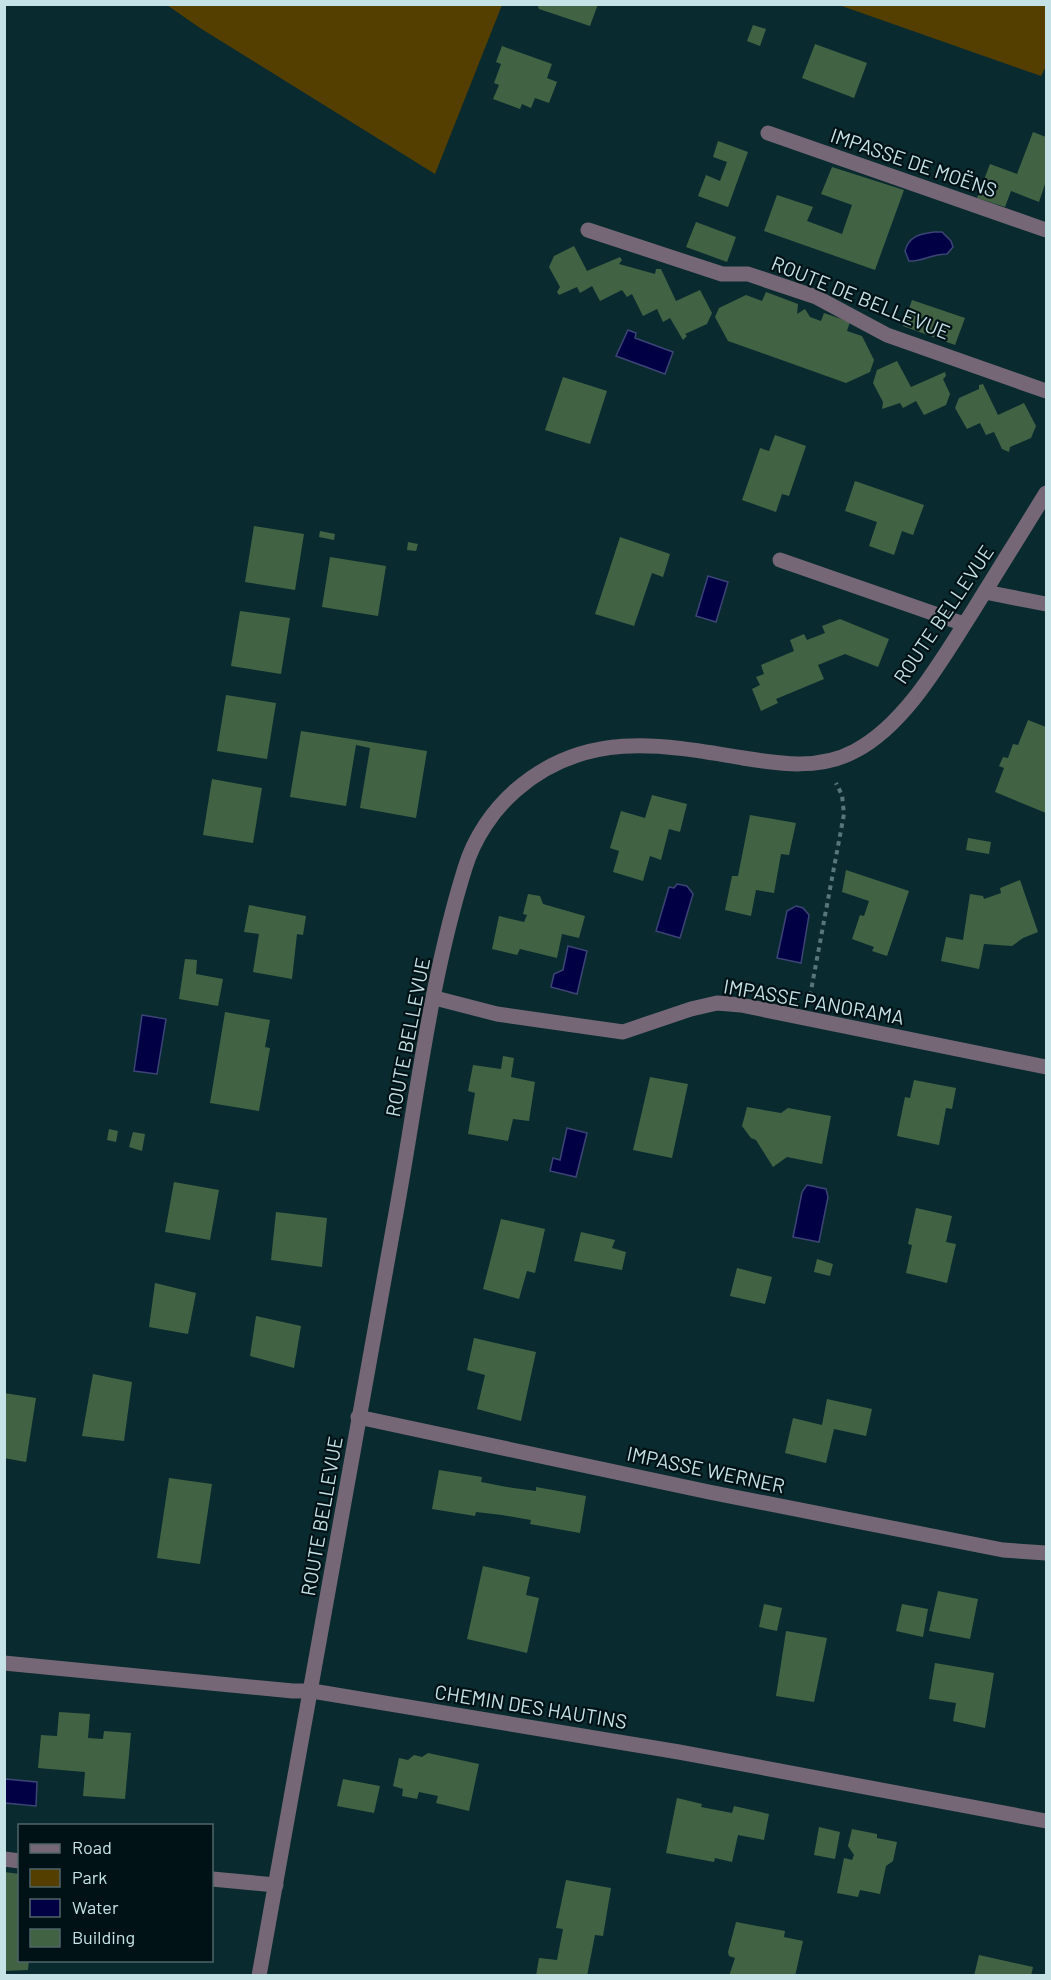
<svg xmlns="http://www.w3.org/2000/svg" width="1051" height="1980" font-family="Barlow,sans-serif">
  <rect width="100%" height="100%" fill="#092b2f"/>
  <g fill="#553f00">
    <path d="M167,5H502L435,174L200,28Z"/>
    <path d="M839,5H1046V66L1041,76Z"/>
  </g>
  <g fill="#020044" stroke="#3c4475" stroke-width="1.5">
    <path d="M934,232H942L951,241L953,247L947,254C931,254 921,262 909,261L905,251C909,236 920,234 934,232Z"/>
    <path d="M628,330L636,333L635,338L673,352L665,374L616,356Z"/>
    <path d="M708,576L728,582L716,622L696,616Z"/>
    <path d="M677,884L687,886L693,894L680,938L656,931L669,887L674,888Z"/>
    <path d="M796,906L803,908L809,915L801,963L777,958L787,911Z"/>
    <path d="M568,946L587,951L577,994L551,987L554,974L563,970Z"/>
    <path d="M142,1015L166,1019L157,1074L134,1071Z"/>
    <path d="M567,1128L587,1133L576,1177L550,1171L553,1158L560,1160Z"/>
    <path d="M807,1185L826,1189L828,1197L819,1242L793,1237L802,1192Z"/>
    <path d="M5,1779L37,1782L36,1806L5,1803Z"/>
  </g>
  <g fill="#416344">
    <path d="M537,4H598L590,26L539,9Z"/>
    <path d="M753,25L766,29L760,46L747,41Z"/>
    <path d="M815,44L867,63L854,98L802,78Z"/>
    <path d="M502,46L552,64L547,78L557,82L549,103L535,98L531,108L522,104L520,109L493,99L499,85L494,83L501,64L496,62Z"/>
    <path d="M1033,132L1046,137V181L1039,202L1011,191L1005,207L977,198L990,164L1017,174Z"/>
    <path d="M718,141L748,152L728,207L698,196L706,175L720,181L727,162L713,157Z"/>
    <path d="M832,167L904,190L875,270L764,231L777,195L813,207L807,221L842,234L852,205L821,194Z"/>
    <path d="M696,222L736,237L727,262L686,247Z"/>
    <path d="M574,246L587,271L620,257L622,260L619,264L655,274L656,269H661L676,301L700,290L712,313L707,324L685,334L687,336L683,340L670,318L663,322L657,309L643,316L632,294L627,297L622,290L600,301L592,286L580,293L577,287L559,295L557,292L560,287L549,267L554,256Z"/>
    <path d="M766,292L798,304L797,314L805,309L810,317L821,321L824,313L850,322L847,331L862,336L874,360L870,372L846,383L728,341L715,317L719,308L746,295L762,301Z"/>
    <path d="M912,300L965,318L955,345L903,326Z"/>
    <path d="M897,361L911,387L945,372L946,376L943,379L950,394L946,405L924,415L916,401L903,408L900,403L882,409L883,402L873,383L877,370Z"/>
    <path d="M563,377L607,391L590,444L545,430Z"/>
    <path d="M983,384L998,415L1024,403L1036,426L1031,438L1010,447L1009,452L1002,449L994,432L986,435L980,423L967,429L955,408L959,398L979,389V385Z"/>
    <path d="M775,435L806,446L789,496L782,494L776,512L742,500L760,448L769,451Z"/>
    <path d="M855,481L924,505L913,535L902,531L894,555L869,546L877,522L845,511Z"/>
    <path d="M254,526L304,534L295,590L245,582Z"/>
    <path d="M320,531L335,534L334,540L319,537Z"/>
    <path d="M620,537L670,554L663,577L652,573L634,626L595,614Z"/>
    <path d="M408,542L418,544L416,551L407,550Z"/>
    <path d="M330,557L386,566L378,616L322,607Z"/>
    <path d="M240,611L290,618L281,674L231,666Z"/>
    <path d="M840,619L889,639L878,667L845,654L818,665L824,679L776,699L778,703L761,711L752,689L760,685L756,677L764,674L761,665L794,651L790,640L804,634L807,640L825,633L822,626Z"/>
    <path d="M226,695L276,703L267,759L217,751Z"/>
    <path d="M1028,720L1046,727V813L995,792L1004,768L999,766L1003,757L1008,758L1013,744L1018,745Z"/>
    <path d="M301,731L427,751L416,818L360,808L370,748L356,745L346,806L290,797Z"/>
    <path d="M212,779L262,788L253,843L203,835Z"/>
    <path d="M652,795L687,804L680,832L669,829L661,860L650,856L643,881L613,872L619,851L610,848L621,811L645,818Z"/>
    <path d="M750,815L796,823L789,855L781,854L774,893L756,890L751,916L725,910L732,876H738Z"/>
    <path d="M968,838L991,842L989,854L966,850Z"/>
    <path d="M846,870L909,891L887,956L872,951L874,947L852,939L860,915L864,916L869,901L842,892Z"/>
    <path d="M1020,880L1038,932L1023,938L1012,946L984,944L979,969L941,961L946,937L963,940L970,894L983,896L984,899L1001,893L1000,888Z"/>
    <path d="M528,894L540,896L543,904L585,916L579,938L562,934L557,958L520,949L517,955L492,949L499,916L524,922L527,915L523,914Z"/>
    <path d="M249,905L306,916L303,935L297,934L292,979L253,972L259,934L244,932Z"/>
    <path d="M185,959L197,960L196,974L223,979L218,1006L179,999Z"/>
    <path d="M225,1012L270,1020L265,1047L270,1048L259,1111L210,1103Z"/>
    <path d="M503,1056L514,1058L511,1077L535,1082L529,1121L513,1119L508,1141L468,1134L475,1093L468,1091L473,1065L501,1069Z"/>
    <path d="M650,1077L688,1084L672,1158L633,1150Z"/>
    <path d="M914,1080L956,1088L952,1109L946,1108L939,1145L897,1136L905,1097L910,1098Z"/>
    <path d="M747,1107L781,1113L788,1108L831,1116L822,1164L787,1157L773,1167L756,1140L751,1138L742,1126Z"/>
    <path d="M109,1129L118,1131L116,1142L107,1140Z"/>
    <path d="M133,1132L145,1134L142,1151L129,1147Z"/>
    <path d="M174,1182L219,1190L210,1240L165,1232Z"/>
    <path d="M916,1208L952,1216L946,1242L956,1244L947,1283L906,1273L912,1245L908,1244Z"/>
    <path d="M276,1212L327,1218L322,1267L271,1260Z"/>
    <path d="M501,1219L545,1229L535,1273L527,1271L519,1299L483,1289Z"/>
    <path d="M581,1232L615,1240L612,1248L626,1252L622,1270L574,1261Z"/>
    <path d="M817,1259L833,1264L830,1276L814,1272Z"/>
    <path d="M737,1268L772,1277L765,1304L730,1296Z"/>
    <path d="M155,1283L196,1293L188,1334L149,1327Z"/>
    <path d="M256,1316L301,1326L294,1368L250,1356Z"/>
    <path d="M474,1338L536,1352L521,1421L477,1409L485,1375L467,1370Z"/>
    <path d="M93,1374L132,1382L124,1441L82,1436Z"/>
    <path d="M4,1393L36,1398L26,1462L4,1458Z"/>
    <path d="M827,1399L872,1409L866,1436L834,1429L826,1463L785,1453L793,1418L822,1425Z"/>
    <path d="M439,1470L482,1477L481,1482L507,1487L536,1491V1487L586,1496L580,1533L530,1524L531,1520L502,1515L476,1512L475,1516L432,1509Z"/>
    <path d="M169,1478L212,1484L200,1564L157,1558Z"/>
    <path d="M483,1566L530,1577L526,1595L539,1598L527,1653L467,1639Z"/>
    <path d="M938,1591L978,1599L970,1639L929,1631Z"/>
    <path d="M764,1604L782,1608L777,1631L759,1627Z"/>
    <path d="M902,1604L928,1609L923,1637L896,1631Z"/>
    <path d="M786,1631L827,1638L814,1702L776,1696Z"/>
    <path d="M935,1663L994,1673L985,1728L953,1721L956,1703L929,1699Z"/>
    <path d="M59,1712L90,1714L88,1738L103,1739L104,1731L131,1733L125,1799L83,1796L85,1772L38,1768L41,1735L57,1736Z"/>
    <path d="M428,1753L479,1764L469,1811L436,1803L438,1796L419,1792L417,1799L402,1796L403,1789L393,1786L399,1758L408,1760L414,1755L422,1757Z"/>
    <path d="M343,1779L380,1786L374,1813L337,1806Z"/>
    <path d="M677,1798L702,1804L701,1807L732,1813L734,1806L769,1814L764,1840L738,1835L732,1862L715,1858L714,1862L666,1853Z"/>
    <path d="M819,1827L840,1832L835,1859L814,1855Z"/>
    <path d="M852,1829L877,1834V1838L897,1842L893,1861L886,1866L880,1894L860,1890L858,1897L837,1893L844,1858L852,1860L854,1855L848,1846Z"/>
    <path d="M4,1872L20,1874V1960H29L28,1970L4,1971Z"/>
    <path d="M566,1880L611,1888L603,1936L595,1935L587,1976H536L539,1958L557,1960L563,1929L556,1928Z"/>
    <path d="M736,1922L785,1931L784,1937L803,1941L795,1976H729L735,1958L729,1956L728,1952Z"/>
    <path d="M979,1955L1033,1967L1031,1976H974Z"/>
  </g>
  <g fill="none" stroke-linecap="round" stroke-linejoin="round">
    <path stroke="#56767a" stroke-width="4" stroke-dasharray="4.5 4.5" stroke-linecap="butt" d="M810,996L844,814L842,795L836,783"/>
    <g stroke="#766776" stroke-width="15">
      <path d="M768,133L1046,230"/>
      <path d="M588,230L722,274H748L816,297L887,335L1046,391"/>
      <path d="M780,560L964,624"/>
      <path d="M985,592L1046,604"/>
      <path d="M435,998L497,1014L623,1032L691,1009L717,1003L741,1005L1046,1067"/>
      <path d="M358,1417L709,1492L1003,1550L1046,1553"/>
      <path d="M4,1663L293,1691H312L679,1752L1046,1821"/>
      <path d="M4,1859L20,1861"/>
      <path d="M212,1879L276,1885"/>
      <path d="M259,1976C305,1725 347,1474 394,1224C416,1106 429,983 465,868C474,838 493,810 516,790C585,730 661,744 743,758C780,764 820,770 855,751C905,725 941,661 971,614C996,574 1021,533 1046,493"/>
    </g>
  </g>
  <g text-anchor="middle" dominant-baseline="central" stroke-width="4.5" stroke-linejoin="round" paint-order="stroke">
    <g font-size="20" fill="#c5e3e7" stroke="#001215">
      <text transform="translate(914 162) rotate(19)">IMPASSE DE MOËNS</text>
      <text transform="translate(861 297) rotate(22)">ROUTE DE BELLEVUE</text>
      <text transform="translate(943 614) rotate(-56)">ROUTE BELLEVUE</text>
      <text transform="translate(814 1001) rotate(10)">IMPASSE PANORAMA</text>
      <text transform="translate(407 1037) rotate(-79)">ROUTE BELLEVUE</text>
      <text transform="translate(706 1469) rotate(12)">IMPASSE WERNER</text>
      <text transform="translate(321 1516) rotate(-80)">ROUTE BELLEVUE</text>
      <text transform="translate(531 1706) rotate(9)">CHEMIN DES HAUTINS</text>
    </g>
  </g>
  <rect width="1051" height="1980" fill="none" stroke="#c5e3e7" stroke-width="12"/>
  <rect x="18" y="1824" width="195" height="138" fill="#001215" stroke="#4f6669" stroke-width="1.5"/>
  <rect x="30" y="1844" width="30" height="9" fill="#766776" stroke="#4f6669" stroke-width="1.5"/>
  <text x="72" y="1854" font-size="18" fill="#c5e3e7">Road</text>
  <rect x="30" y="1869" width="30" height="18" fill="#553f00" stroke="#4f6669" stroke-width="1.5"/>
  <text x="72" y="1884" font-size="18" fill="#c5e3e7">Park</text>
  <rect x="30" y="1899" width="30" height="18" fill="#020044" stroke="#4f6669" stroke-width="1.5"/>
  <text x="72" y="1914" font-size="18" fill="#c5e3e7">Water</text>
  <rect x="30" y="1929" width="30" height="18" fill="#416344" stroke="#4f6669" stroke-width="1.5"/>
  <text x="72" y="1944" font-size="18" fill="#c5e3e7">Building</text>
</svg>
